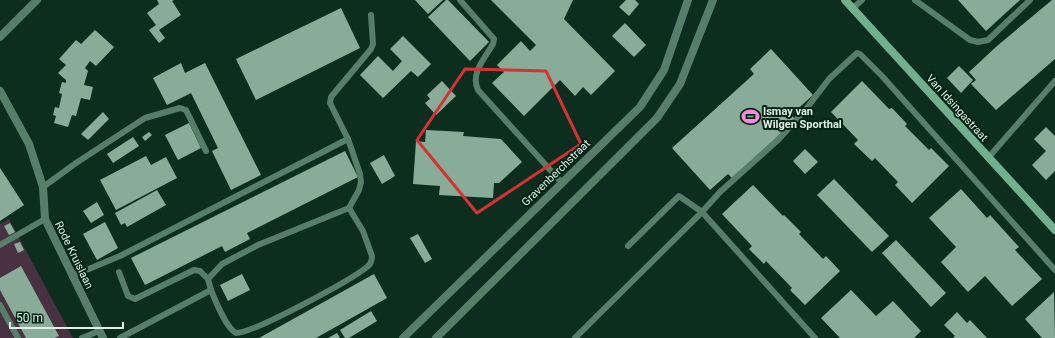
<svg xmlns="http://www.w3.org/2000/svg" width="1055" height="338" font-family="Roboto,sans-serif">
  <rect width="100%" height="100%" fill="#0d2e1e"/>
  <path fill="#483241" d="M9,219L73,338H0V224Z"/>
  <g fill="#89ac98">
    <path d="M157,0H174L172,1L181,15L159,30L165,38L159,43L149,30L156,25L147,13L159,4Z"/>
    <path d="M415,0H443L428,14Z"/>
    <path d="M446,0H448L489,42L470,61L428,17Z"/>
    <path d="M491,0H573L564,19L615,71L591,95L583,87L575,96L560,80L524,116L492,83L504,72L497,65L521,41L530,51L536,45Z"/>
    <path d="M626,0H635L639,4L629,16L619,7Z"/>
    <path d="M958,0H1020L986,31Z"/>
    <path d="M1052,0H1055V59L996,110L971,84L976,80L969,72L997,46Z"/>
    <path d="M341,8L360,48L256,100L236,59Z"/>
    <path d="M625,23L646,45L634,57L612,36Z"/>
    <path d="M95,30L114,47L96,66L90,61L85,68L88,71L84,85L93,87L90,100L81,98L76,116L72,115L68,127L54,123L56,116L53,115L55,107L59,108L62,94L59,93L62,82L66,83V80L58,73L66,65L59,59L76,40L81,44Z"/>
    <path d="M403,36L431,64L418,77L411,71L383,98L360,75L378,56L393,71L402,61L390,49Z"/>
    <path d="M771,49L813,95L791,115L796,120L732,178L728,174L710,190L672,148L754,74L750,69Z"/>
    <path d="M181,63L185,73L205,63L261,175L231,190L212,151L218,148L191,93L167,105L153,78Z"/>
    <path d="M959,66L973,80L961,93L947,78Z"/>
    <path d="M442,81L456,96L436,115L425,103L430,99L427,95Z"/>
    <path d="M862,81L889,109L892,108L907,124L905,126L929,150L931,148L949,166L912,203L895,185L898,182L875,158L872,161L854,144L858,140L831,112Z"/>
    <path d="M103,112L109,119L88,140L81,134Z"/>
    <path d="M189,123L201,148L178,160L165,135Z"/>
    <path d="M1046,127L1055,136V171L1046,180L1032,165L1046,151L1034,139Z"/>
    <path d="M426,130L464,132L463,136L501,139L522,162L499,183H494L493,198L439,195L440,186L413,184L416,141L425,142Z"/>
    <path d="M149,132L152,135L145,141L142,137Z"/>
    <path d="M133,137L139,146L113,163L107,154Z"/>
    <path d="M805,149L818,162L805,174L793,161Z"/>
    <path d="M345,151L358,177L247,233L250,239L225,252L222,246L145,285L131,258Z"/>
    <path d="M384,155L395,176L382,184L370,163Z"/>
    <path d="M146,156L151,165L166,157L177,178L116,210L100,180Z"/>
    <path d="M0,168L24,205L0,221Z"/>
    <path d="M834,179L889,236L872,252L817,195Z"/>
    <path d="M753,185L783,216L784,215L801,232L799,234L823,259L826,256L840,271L805,305L790,290L792,288L766,261L764,264L749,249L752,246L722,214Z"/>
    <path d="M961,189L987,218L990,215L1019,247L1015,250L1042,279L1012,306L985,276L968,292L941,262L956,247L929,218Z"/>
    <path d="M157,190L166,205L127,227L125,223L121,225L115,213Z"/>
    <path d="M97,202L104,215L91,223L83,211Z"/>
    <path d="M105,222L118,248L97,260L83,234Z"/>
    <path d="M10,223L15,232L9,235L4,226Z"/>
    <path d="M418,234L432,259L425,263L410,238Z"/>
    <path d="M896,240L946,293L931,307L882,253Z"/>
    <path d="M20,242L24,250L18,253L14,244Z"/>
    <path d="M21,266L59,336L54,338H26L0,290V278Z"/>
    <path d="M242,274L250,290L228,301L220,285Z"/>
    <path d="M374,274L387,298L316,338H259Z"/>
    <path d="M851,290L876,316L893,301L921,331L914,338H840L821,318Z"/>
    <path d="M1054,292L1055,338H1042L1025,319Z"/>
    <path d="M371,311L377,321L349,338H345L340,330Z"/>
    <path d="M957,312L967,323L970,320L987,338H953L955,336L944,325Z"/>
    <path d="M337,333L340,338H328Z"/>
  </g>
  <g fill="none" stroke-linecap="round" stroke-linejoin="round">
    <g stroke="#577e68" stroke-width="6">
      <path d="M460,0L494,39L493,44C485,58 470,73 478,90L562,183"/>
      <path d="M915,0L970,40L978,42L988,40L1030,0"/>
      <path d="M852,9L862,0"/>
      <path d="M988,158L1055,81"/>
      <path d="M43,187L76,163L145,118L180,108L186,110L206,151"/>
      <path d="M0,245L45,219"/>
      <path d="M628,246L679,196L702,212L720,192L778,140L806,109L829,79L857,53L860,54L882,76L1055,270"/>
      <path d="M119,272L128,296L135,299L194,270L200,271L208,279"/>
      <path d="M72,276L120,256L348,139"/>
      <path d="M211,290L208,279L222,264L258,245L349,208L359,190L361,182L360,174L348,139L330,103L331,97L371,49L373,44L371,15"/>
      <path d="M0,305L18,338"/>
      <path d="M82,338L99,331"/>
      <path d="M120,338L211,290C216,302 226,328 236,333C254,333 351,280 367,267C371,264 372,260 372,256L363,231L349,208"/>
      <path d="M575,338L702,212L815,338"/>
    </g>
    <g stroke="#577e68" stroke-width="8">
      <path d="M0,37L37,0"/>
      <path d="M0,91L29,144L43,187L45,219L103,338"/>
    </g>
    <g stroke="#577e68" stroke-width="8">
      <path d="M403,338L640,107L664,70L688,0"/>
      <path d="M436,338L657,118L680,84L713,0"/>
    </g>
    <path stroke="#70b08d" stroke-width="8" d="M845,0L1055,230"/>
  </g>
  <path fill="none" stroke="#d63232" stroke-width="3" stroke-linejoin="round" d="M465,69L546,71L581,144L477,213L417,140Z"/>
  <defs>
    <symbol id="stadium-bare" viewBox="-9 -9 18 18"><path d="M0-5a6.5 5 0 1 0 0 10a6.5 5 0 1 0 0-10ZM-3.5-1.8h7v3.6h-7Z" fill="#ff85de" stroke="#032415" stroke-width="2.5" paint-order="stroke"/></symbol>
  </defs>
  <g fill-rule="evenodd">
    <use href="#stadium-bare" x="738" y="104" width="25" height="25"/>
  </g>
  <g text-anchor="middle" dominant-baseline="central" stroke-width="4" stroke-linejoin="round" paint-order="stroke">
    <g font-size="11" fill="#dff1e6" stroke="#032415">
      <text transform="translate(957 108) rotate(48)">Van Idsingastraat</text>
      <text transform="translate(556 173) rotate(-44)">Gravenberchstraat</text>
      <text transform="translate(74 255) rotate(64)">Rode Kruislaan</text>
    </g>
    <g font-size="11" font-weight="bold" fill="#dff1e6" stroke="#032415" text-anchor="start">
      <text x="763" y="111">Ismay van<tspan x="763" dy="13">Wilgen Sporthal</tspan></text>
    </g>
  </g>
  <path d="M10 322v6h113v-6" fill="none" stroke="#dff1e6" stroke-width="2"/>
  <text x="16" y="322" font-size="12" fill="#dff1e6" stroke="#032415" stroke-width="3" paint-order="stroke">50 m</text>
</svg>
